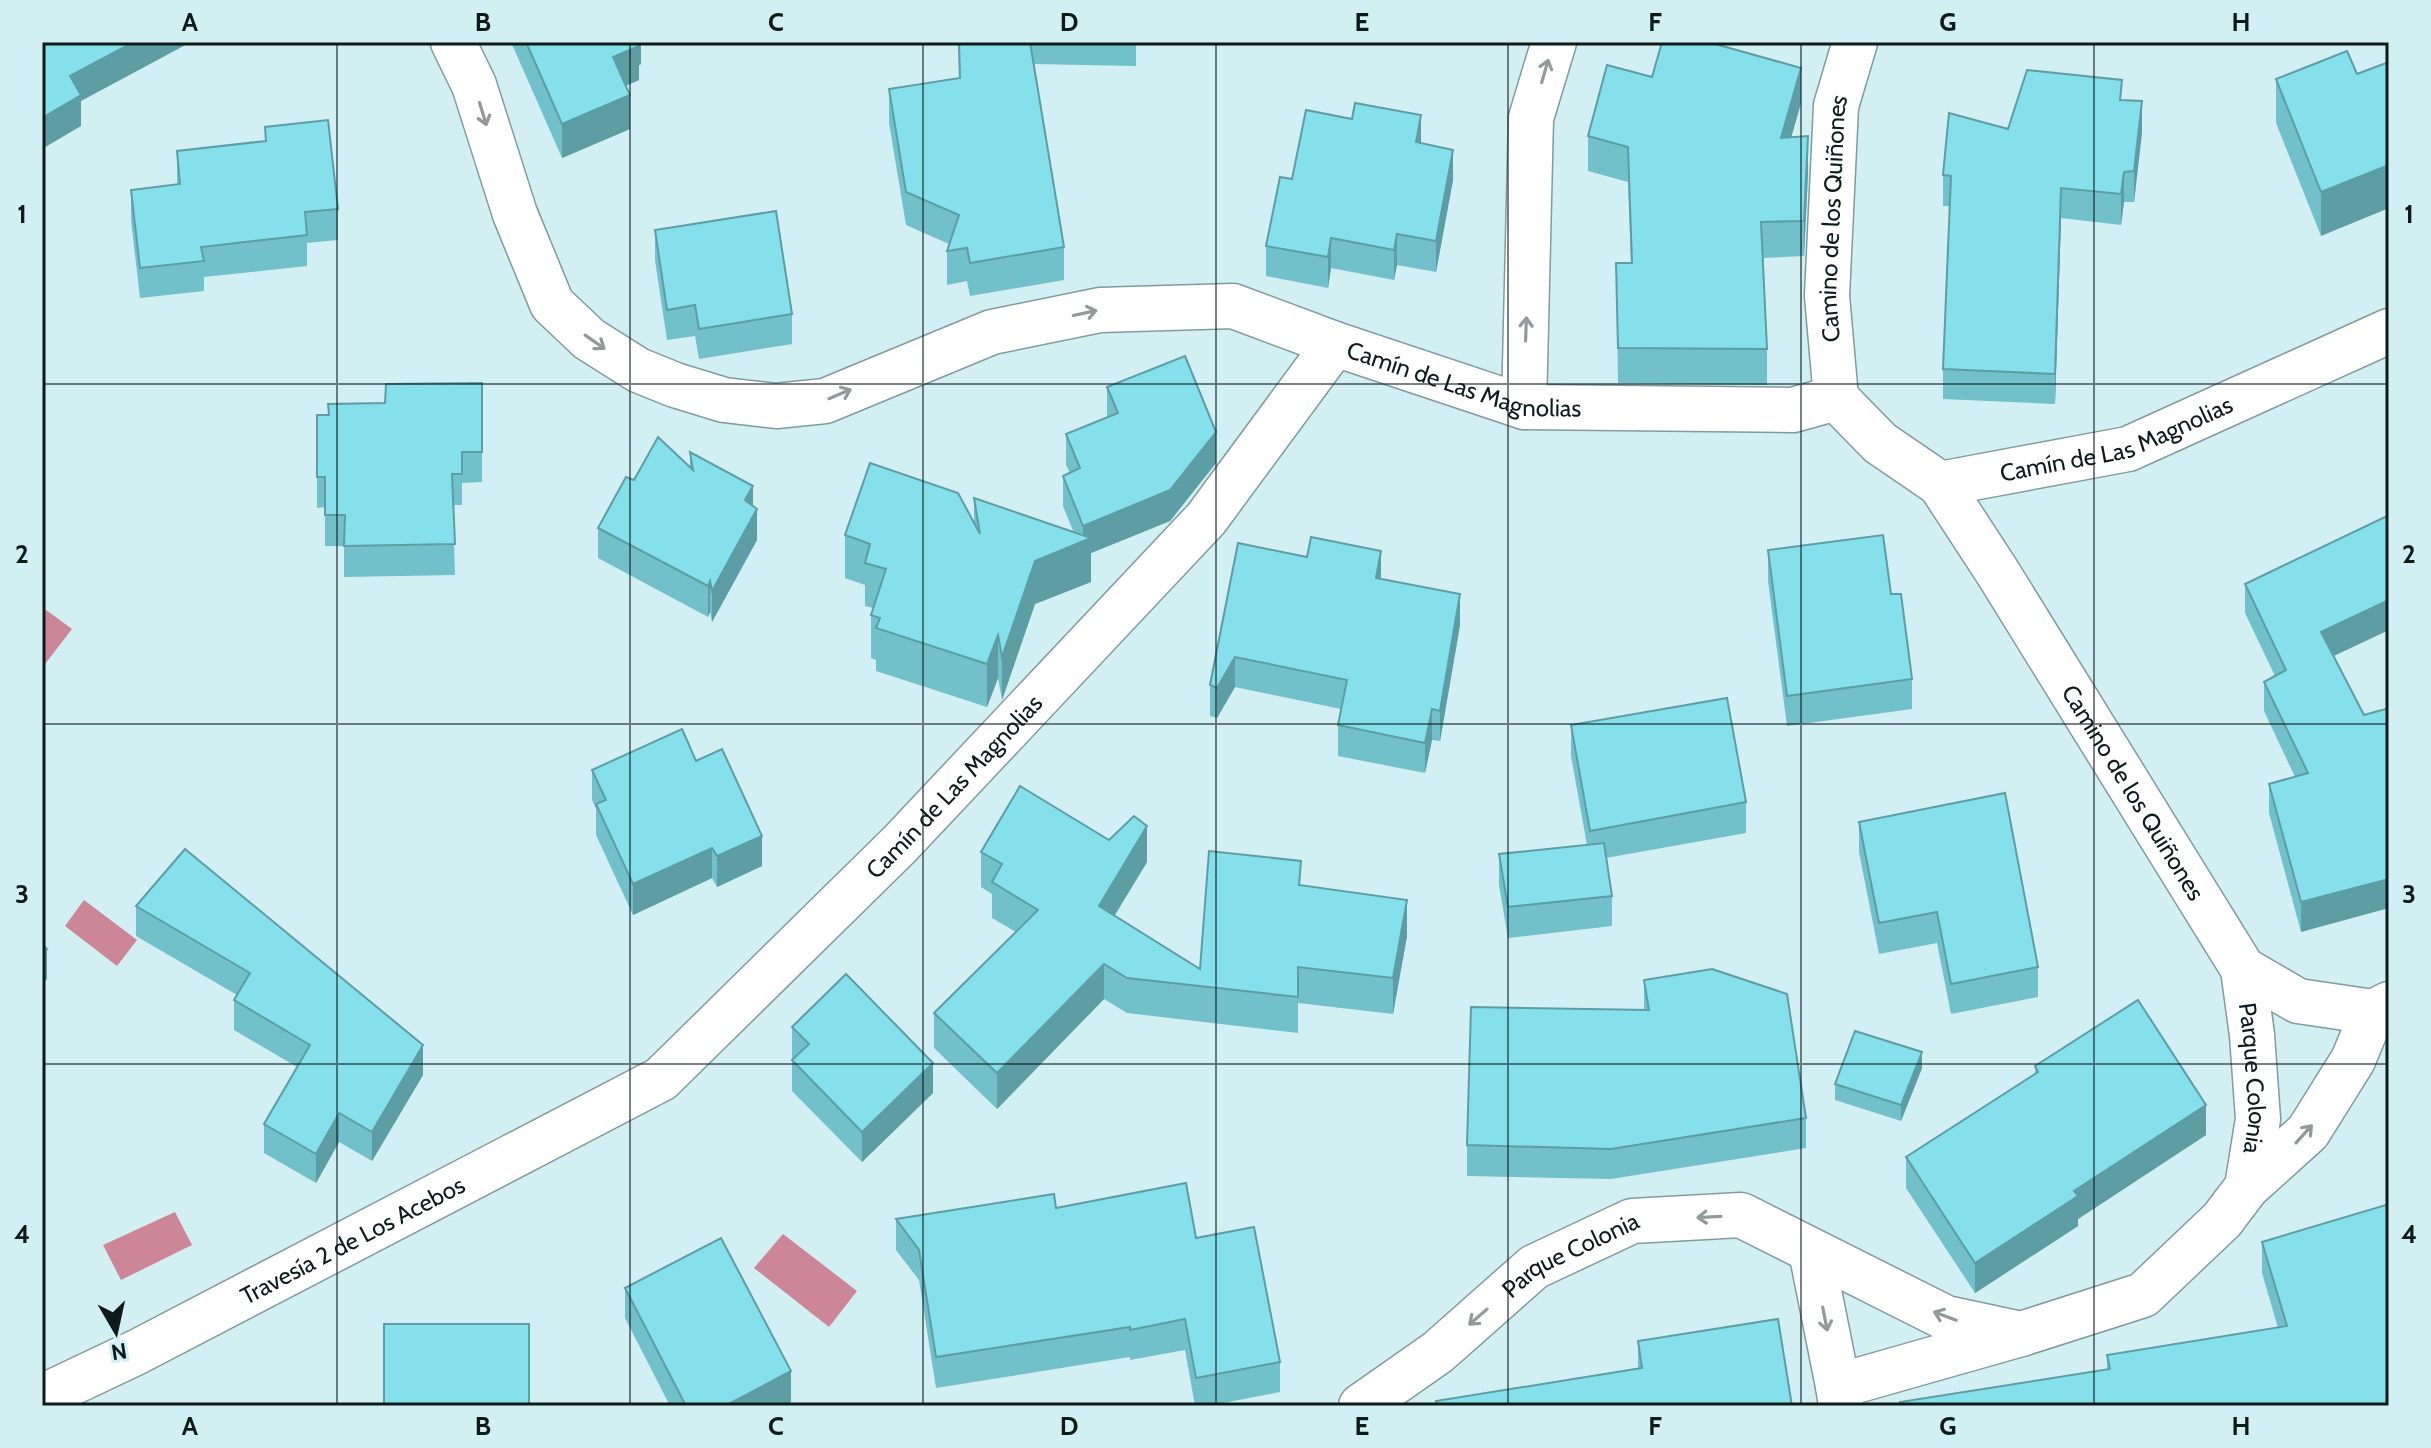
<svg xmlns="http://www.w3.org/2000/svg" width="2431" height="1448" font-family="Cabin,sans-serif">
  <rect width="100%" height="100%" fill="#d2eff3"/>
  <g fill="#cc8697">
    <path d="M42,607L72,629L42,668Z"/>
    <path d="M84,900L137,940L117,966L65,926Z"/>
    <path d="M175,1212L192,1245L121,1280L103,1245Z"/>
    <path d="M783,1234L857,1291L829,1327L754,1268Z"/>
  </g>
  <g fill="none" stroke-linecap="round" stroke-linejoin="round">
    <defs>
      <g id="street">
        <path d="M453,42L474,85L515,214L552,304L589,339L638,370L675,385L724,400L776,406L825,401L992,332L1100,310L1233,306L1335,344"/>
        <path id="s1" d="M1836,398L1827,296L1836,106L1855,42"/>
        <path d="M1524,407L1531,118L1554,42"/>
        <path id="s2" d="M1940,484L1998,573L2243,969L2298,1001L2373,1012L2389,1004"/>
        <path id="s3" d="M2243,969L2252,1035L2258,1119L2247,1187"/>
        <path d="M1811,1251L1838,1386"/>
        <path id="s4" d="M42,1397L137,1352L661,1079L900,844L1206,519L1335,344L1524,407L1793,410L1836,398L1880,443L1940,484L2128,449L2389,331"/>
        <path id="s5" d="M1361,1406L1438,1352L1534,1267L1632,1221L1741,1215L1946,1318L2021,1334"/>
        <path d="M1841,1406L1838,1386L2021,1334L2143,1295L2222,1220L2247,1187L2308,1132L2353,1060L2373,1012"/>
      </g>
    </defs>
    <use href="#street" stroke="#809c9f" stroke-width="47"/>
    <use href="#street" stroke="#fff" stroke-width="44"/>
  </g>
  <g fill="#72c1ca">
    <path d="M511,42H641V64L639,65V80L626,86L630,129L562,158Z"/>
    <path d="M958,42H1136V66L1033,64L1064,247V280L970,296L967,281L947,285V251L949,244L906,225L889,123V89L959,78Z"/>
    <path d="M2357,74L2321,236L2276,123V79Z"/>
    <path d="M1652,77L1801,103L1791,137L1808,172L1804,256L1763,258L1767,349V385L1618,383L1616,263H1631L1628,182L1588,171V136Z"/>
    <path d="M2122,100L2142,132L2134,202H2124L2121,225L2061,218L2055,404L1943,399V369L1950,206H1943V175L2008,129Z"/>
    <path d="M265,127L338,209V240L307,243V266L204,277V291L140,298L131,220V190L177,184V151L265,141Z"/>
    <path d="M1421,144L1453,180L1436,272L1397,265L1394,280L1331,268L1328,288L1266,276V246L1292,179Z"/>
    <path d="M655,230L792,314V344L699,359L695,336L667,340L655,260Z"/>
    <path d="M482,383V482L462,483V505H453L455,575L344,577V546H325V507L317,508V415H328Z"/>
    <path d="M1107,387L1216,463L1170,521L1091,553V582L1035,604L1002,700L998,678L987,707L876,671V660L871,658V615L873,608L865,606V585L845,578V535L974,523V498L1074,533L1063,506V476L1070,473L1066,465V434L1107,417Z"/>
    <path d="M690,452L753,507L757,540L712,622L710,612L708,617L598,558V528L634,480L690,467Z"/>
    <path d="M1238,543L1381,579L1460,625L1440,741L1432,740L1425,773L1338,756V725L1341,709L1235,687L1217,718L1210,716V685Z"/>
    <path d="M1768,550L1891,594L1912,679V709L1787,726L1768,581Z"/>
    <path d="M2245,584L2333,656L2301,932L2269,813V784L2295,777L2264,711V682L2275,676L2245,613Z"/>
    <path d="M1571,725L1746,802V833L1606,858L1612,896V926L1508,938L1499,885V854L1587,845L1571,756Z"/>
    <path d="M696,761L762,866L717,887L712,878L633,915L596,835V809L592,800V770Z"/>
    <path d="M1859,822L2038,967V997L1951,1014L1937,943L1879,954L1859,852Z"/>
    <path d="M981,852L1147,862L1115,915L1200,969L1301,885L1407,936L1393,1014L1298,1003V1033L1127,1013L1104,999L997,1109L934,1048V1013L1016,932L992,918V894L981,887Z"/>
    <path d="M136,906L423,1075L372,1161L339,1142L316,1183L264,1153V1124L297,1067L234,1030V1000L237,995L136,936Z"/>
    <path d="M1644,980L1806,1118V1148L1611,1179L1467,1176V1145L1644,1010Z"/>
    <path d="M792,1027L933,1093L862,1162L792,1091V1060L793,1059L792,1057Z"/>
    <path d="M2035,1066L2206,1135L2078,1219V1226L1975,1293L1906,1188V1157L2035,1074Z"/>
    <path d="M1922,1068L1901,1121L1835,1100V1084Z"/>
    <path d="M1056,1208L1196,1238L1280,1362V1392L1208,1406H1195L1185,1350L1130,1360V1357L936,1388L919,1280L896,1250V1219Z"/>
    <path d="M2262,1242L2389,1406H1900V1402L2107,1369V1355L2278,1328L2262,1273Z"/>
    <path d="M625,1288L791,1402L783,1406H670L625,1318Z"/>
    <path d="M1638,1341L1792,1406H1436V1401L1638,1368Z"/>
  </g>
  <g fill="#5d9da4">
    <path d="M134,42H191L81,101V126L42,149V118L70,76Z"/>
    <path d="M634,42H641V64L639,65V80L613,91V57Z"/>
    <path d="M1801,68V103L1781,173V138Z"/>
    <path d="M630,95V129L562,158V124Z"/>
    <path d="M2142,101V132L2134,202V171Z"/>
    <path d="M1421,115V146L1416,142Z"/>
    <path d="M1808,136V172L1804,256V221Z"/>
    <path d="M1453,150V180L1436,272V241Z"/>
    <path d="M2389,165V208L2321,236V192Z"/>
    <path d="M2124,172V202L2121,225V194Z"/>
    <path d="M2061,188V218L2055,404V374Z"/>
    <path d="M1397,234V265L1394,280V250Z"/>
    <path d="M1331,238V268L1328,288V257Z"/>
    <path d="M1216,432V463L1170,521L1091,553V582L1035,604L1002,700V657L1035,561L1083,541V526Z"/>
    <path d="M753,486V516L745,500Z"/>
    <path d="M757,509V540L712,622V591Z"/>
    <path d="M1381,551V581L1376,578Z"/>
    <path d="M710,581V612L708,617V586Z"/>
    <path d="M1460,594V625L1440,741V711Z"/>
    <path d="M2389,600V630L2321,662V632Z"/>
    <path d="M998,635V678L987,707V664Z"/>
    <path d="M1235,657V687L1217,718V688Z"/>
    <path d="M1432,709V740L1425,773V743Z"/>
    <path d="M1147,826V862L1099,941V906Z"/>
    <path d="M762,836V866L717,887V856Z"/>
    <path d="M712,848V878L633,915V884Z"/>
    <path d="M2389,879V908L2301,932V902Z"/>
    <path d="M1407,900V936L1393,1014V978Z"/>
    <path d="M43,929V954L47,949V979L42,986Z"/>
    <path d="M1104,964V999L997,1109V1073Z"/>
    <path d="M423,1045V1075L372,1161V1132Z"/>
    <path d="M1922,1052V1068L1901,1121V1105Z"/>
    <path d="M933,1063V1093L862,1162V1132Z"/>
    <path d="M2206,1105V1135L2078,1219V1226L1975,1293V1263L2074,1191Z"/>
    <path d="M339,1113V1142L316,1183V1154Z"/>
    <path d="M791,1371V1402L783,1406H725Z"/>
  </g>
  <g fill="#85e0eb" stroke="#5d9da4" stroke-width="2">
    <path d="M42,42H134L70,76L81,95L42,118Z"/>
    <path d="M526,42H637L639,46L613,57L630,95L562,124Z"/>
    <path d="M959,42H1030L1064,247L970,263L967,248L947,251L959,215L906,192L889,89L960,78Z"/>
    <path d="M1662,42H1708L1801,68L1781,138L1808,136L1804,221L1761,222L1767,349L1618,348L1616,263H1632L1628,147L1588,136L1607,65L1652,77Z"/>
    <path d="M2347,51L2357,74L2389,62V165L2321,192L2276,79Z"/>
    <path d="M2027,70L2122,80L2120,100L2142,101L2134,171L2124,172L2121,194L2061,188L2055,374L1943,369L1951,176L1943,175L1949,113L2008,129Z"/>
    <path d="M1355,103L1421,115L1416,142L1453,150L1436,241L1397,234L1394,250L1331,238L1328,257L1266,246L1280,177L1292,179L1306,110L1352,119Z"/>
    <path d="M328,120L338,209L305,212L307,235L201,247L204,261L140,268L131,190L180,184L177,151L266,141L265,127Z"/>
    <path d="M776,211L792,314L699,329L695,305L667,310L655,230Z"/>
    <path d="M1185,356L1216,432L1170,490L1083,526L1063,476L1080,468L1066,434L1118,413L1107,387Z"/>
    <path d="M482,383V452H462V474H452L455,544L344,546L345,515H325V477H317V415H329L328,404L385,403L386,384Z"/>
    <path d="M658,437L693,470L690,452L753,486L745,500L757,509L712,591L710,581L708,586L598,528L626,477L634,480Z"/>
    <path d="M870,463L958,493L980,534L974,498L1091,538L1035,561L1002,657L998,635L987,664L876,628L880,618L871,615L886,569L865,563L870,544L845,535Z"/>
    <path d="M2389,515V600L2321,632L2364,715L2389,708V879L2301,902L2269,784L2308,773L2264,682L2286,670L2245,584Z"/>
    <path d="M1883,535L1891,594H1901L1912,679L1787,696L1768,550Z"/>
    <path d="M1311,537L1381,551L1376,578L1460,594L1440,711L1432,709L1425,743L1338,725L1347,680L1235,657L1217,688L1210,685L1238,543L1307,557Z"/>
    <path d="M1727,698L1746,802L1590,831L1571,725Z"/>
    <path d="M682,729L696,761L722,749L762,836L717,856L712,848L633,884L596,804L606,800L592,770Z"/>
    <path d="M1020,786L1109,840L1134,816L1147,826L1099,906L1200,969L1209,851L1301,861L1299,885L1407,900L1393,978L1298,967V997L1127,978L1104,964L997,1073L934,1013L1038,910L992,882L1002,864L981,852Z"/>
    <path d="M2005,793L2038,967L1951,984L1937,912L1879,923L1859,822Z"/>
    <path d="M1604,843L1612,896L1508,907L1499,854Z"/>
    <path d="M185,849L423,1045L372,1132L339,1113L316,1154L264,1124L310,1045L234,1000L250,973L136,906Z"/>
    <path d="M42,944L47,949L42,955Z"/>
    <path d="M1712,969L1787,994L1806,1118L1611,1149L1467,1145L1471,1007L1649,1010L1644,980Z"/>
    <path d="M846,974L933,1063L862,1132L792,1060L809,1044L792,1027Z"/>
    <path d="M2138,1000L2206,1105L2074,1191L2078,1196L1975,1263L1906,1157L2038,1072L2035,1066Z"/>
    <path d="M1855,1031L1922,1052L1901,1105L1835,1084Z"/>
    <path d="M1186,1183L1196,1238L1254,1227L1280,1362L1196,1378L1185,1319L1130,1330V1327L936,1357L919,1250L896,1219L1054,1194L1056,1208Z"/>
    <path d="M2389,1204V1406H1900V1402L2110,1369L2107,1355L2287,1326L2262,1242Z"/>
    <path d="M721,1238L791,1371L725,1406H686L625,1288Z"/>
    <path d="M1778,1319L1792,1406H1437L1436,1401L1642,1368L1638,1341Z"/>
    <rect x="384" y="1324" width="145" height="82"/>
  </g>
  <defs><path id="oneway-shaft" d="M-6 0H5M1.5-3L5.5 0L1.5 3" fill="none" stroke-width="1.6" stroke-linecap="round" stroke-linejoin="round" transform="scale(2)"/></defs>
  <g stroke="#939898">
    <use href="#oneway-shaft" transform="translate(1545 71) rotate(-74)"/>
    <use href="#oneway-shaft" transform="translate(483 114) rotate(73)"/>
    <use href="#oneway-shaft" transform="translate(1085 313) rotate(-12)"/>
    <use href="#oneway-shaft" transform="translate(1526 329) rotate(-88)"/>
    <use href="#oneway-shaft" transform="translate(595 342) rotate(35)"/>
    <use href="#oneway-shaft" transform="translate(840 394) rotate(-23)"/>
    <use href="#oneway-shaft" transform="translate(2304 1134) rotate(-48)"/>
    <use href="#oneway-shaft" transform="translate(1709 1217) rotate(177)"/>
    <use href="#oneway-shaft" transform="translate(1945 1316) rotate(-159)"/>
    <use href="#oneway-shaft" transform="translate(1478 1317) rotate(139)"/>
    <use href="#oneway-shaft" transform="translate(1825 1319) rotate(79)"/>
  </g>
  <path fill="none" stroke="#0f1a1b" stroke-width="2" stroke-opacity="0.55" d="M337,42V1406M630,42V1406M923,42V1406M1216,42V1406M1508,42V1406M1801,42V1406M2094,42V1406M42,384H2389M42,724H2389M42,1064H2389"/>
  <g text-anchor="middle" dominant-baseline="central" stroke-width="7" stroke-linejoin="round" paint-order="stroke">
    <g font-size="24" fill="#0f1a1b" stroke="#d2eff3">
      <text stroke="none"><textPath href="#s1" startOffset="180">Camino de los Quiñones</textPath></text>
      <text stroke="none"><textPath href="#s4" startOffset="1830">Camín de Las Magnolias</textPath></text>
      <text stroke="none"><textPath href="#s4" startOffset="2526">Camín de Las Magnolias</textPath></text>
      <text stroke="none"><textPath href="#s4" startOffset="1110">Camín de Las Magnolias</textPath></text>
      <text stroke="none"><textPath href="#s2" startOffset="364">Camino de los Quiñones</textPath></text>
      <text stroke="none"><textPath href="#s3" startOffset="110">Parque Colonia</textPath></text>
      <text stroke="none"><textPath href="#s4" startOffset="348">Travesía 2 de Los Acebos</textPath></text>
      <text stroke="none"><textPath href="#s5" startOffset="260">Parque Colonia</textPath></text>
    </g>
  </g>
  <rect width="2431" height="1448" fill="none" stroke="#d2eff3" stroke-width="88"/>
  <g transform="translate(116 1332) rotate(171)" stroke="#d2eff3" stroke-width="6" paint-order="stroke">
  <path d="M0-6L14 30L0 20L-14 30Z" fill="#0f1a1b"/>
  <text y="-12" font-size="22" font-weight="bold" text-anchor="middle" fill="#0f1a1b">N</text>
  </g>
  <rect x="44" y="44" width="2343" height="1360" fill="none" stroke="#0f1a1b" stroke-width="3"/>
  <g font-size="26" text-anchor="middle" font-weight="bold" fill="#0f1a1b">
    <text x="190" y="31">A</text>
    <text x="483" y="31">B</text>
    <text x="776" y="31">C</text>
    <text x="1069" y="31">D</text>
    <text x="1362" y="31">E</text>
    <text x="1655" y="31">F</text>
    <text x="1948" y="31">G</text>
    <text x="2241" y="31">H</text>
    <text x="22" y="223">1</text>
    <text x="2409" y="223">1</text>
    <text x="22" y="563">2</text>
    <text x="2409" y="563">2</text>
    <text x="22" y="903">3</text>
    <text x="2409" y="903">3</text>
    <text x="22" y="1243">4</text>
    <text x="2409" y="1243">4</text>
    <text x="190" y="1435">A</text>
    <text x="483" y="1435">B</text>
    <text x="776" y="1435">C</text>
    <text x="1069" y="1435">D</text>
    <text x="1362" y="1435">E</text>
    <text x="1655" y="1435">F</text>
    <text x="1948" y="1435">G</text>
    <text x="2241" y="1435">H</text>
  </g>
</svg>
